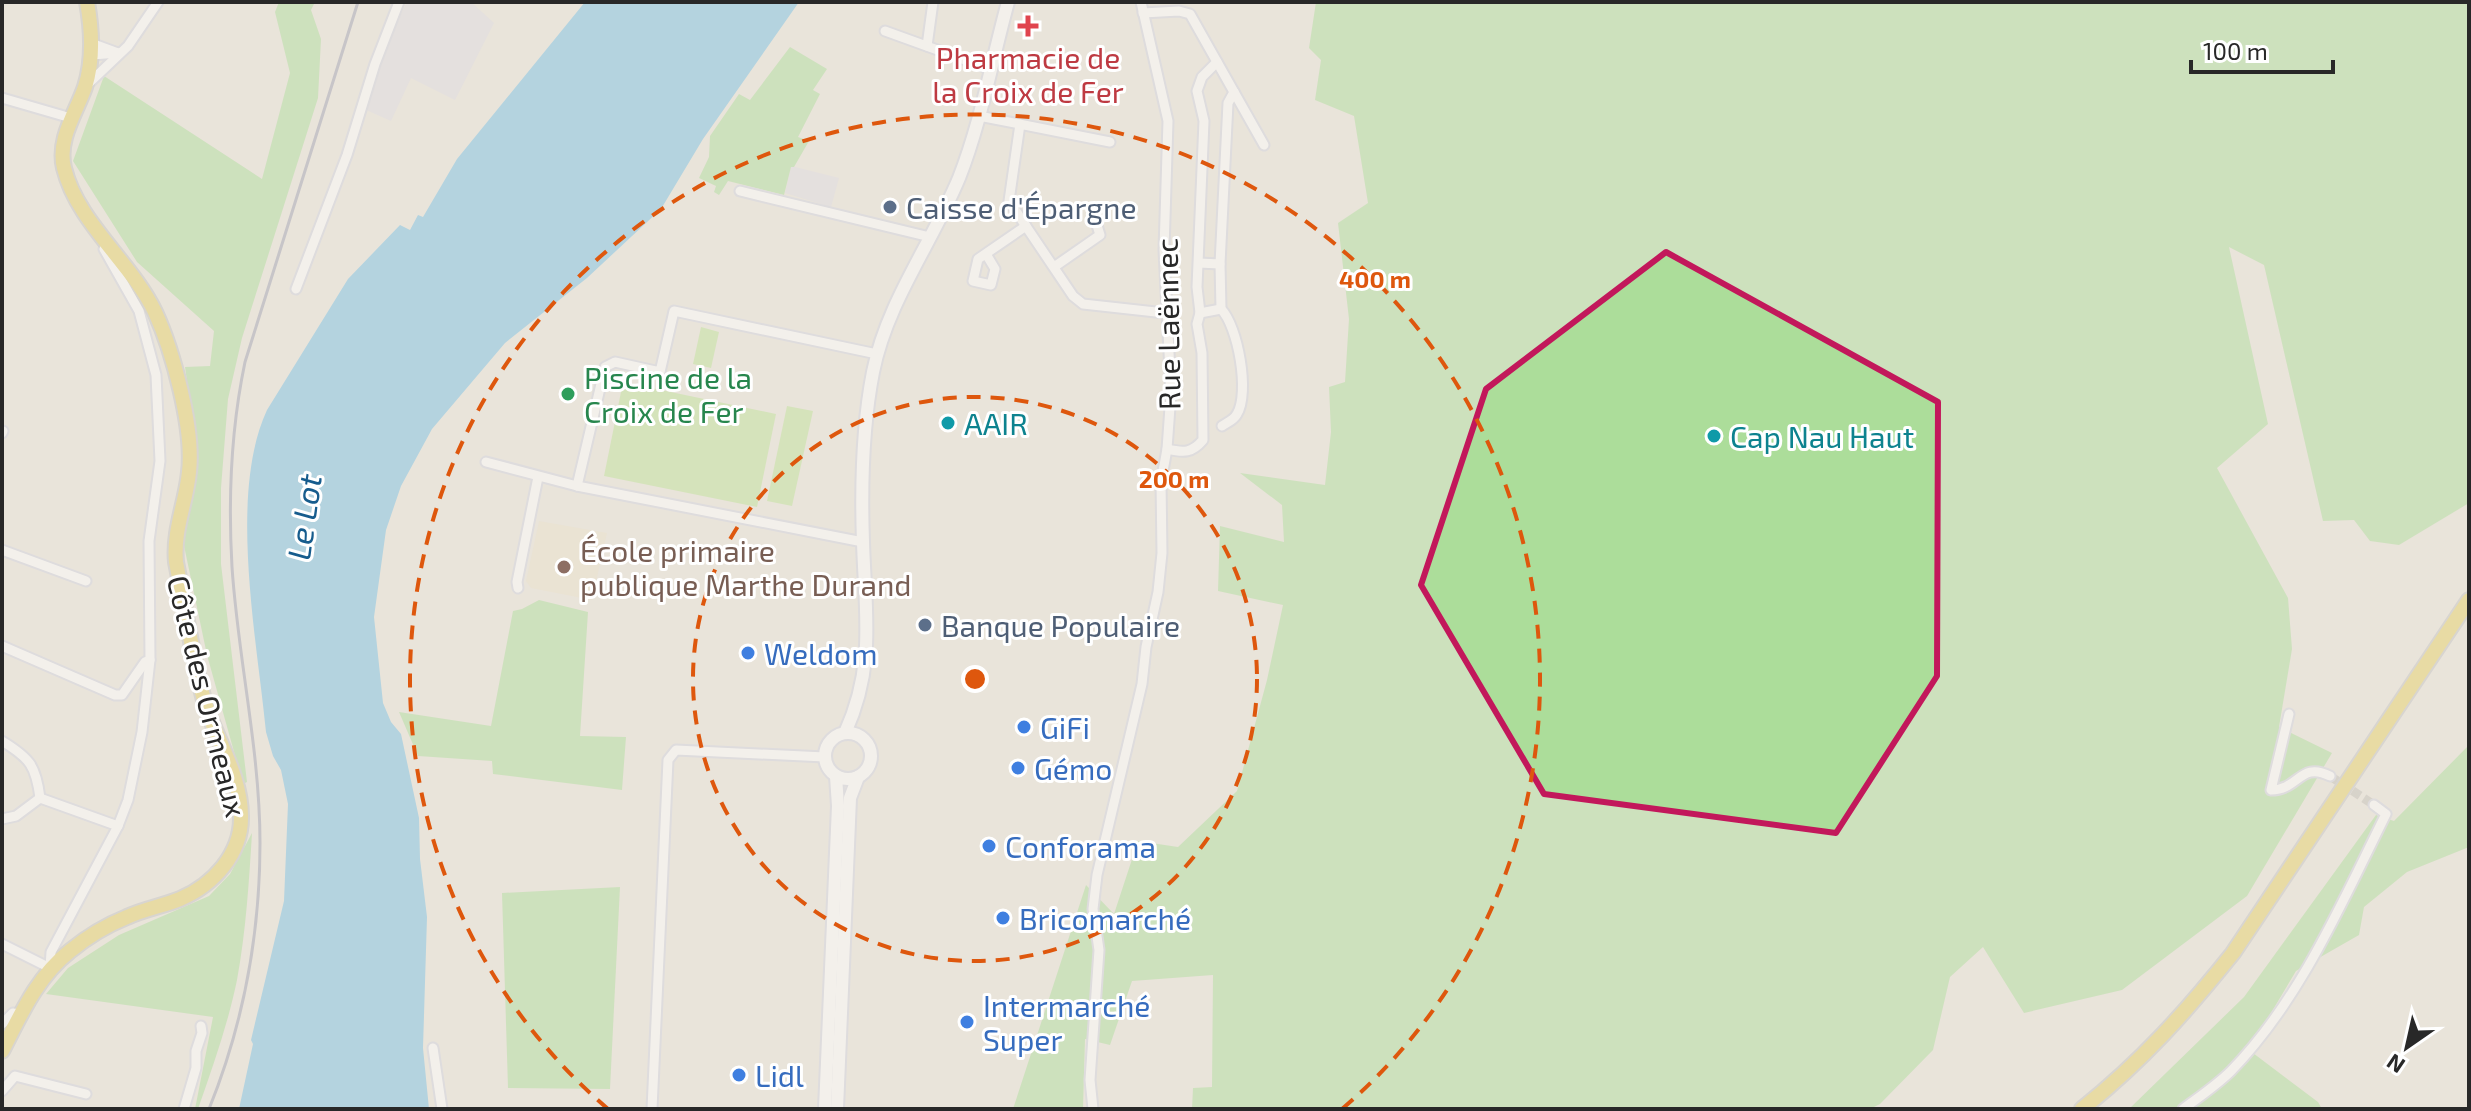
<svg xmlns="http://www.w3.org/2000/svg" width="2471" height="1111" font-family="'Exo 2',sans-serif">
  <rect width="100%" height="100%" fill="#e9e4da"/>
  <g fill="#dddbe2">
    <path d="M407,2H471L494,23L455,100L411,78L391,121L364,109L380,59Z"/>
    <path d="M791,166L839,178L831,207L785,193Z"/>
  </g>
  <path fill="#eae2ca" d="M539,521L607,533L592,600L531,588L526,581Z"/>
  <g fill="#acdd9a">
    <path d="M279,2H315L311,10L321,39L318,98L242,338L228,399L221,488V564L247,782L243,784L207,655L183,541L198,461L185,367L210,366L214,331L137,262L73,161L104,76L262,179L290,73L275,12Z"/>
    <path d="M1316,2H2469V503L2399,545L2370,541L2354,520L2323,521L2264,265L2229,247L2268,424L2217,468L2288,598L2292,649L2279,727L2332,753L2247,896L2122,990L2024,1013L1983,947L1950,977L1933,1050L1880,1104L1870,1109H1192L1193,1088L1212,1087L1213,975L1132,981L1110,1045L1085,1039L1083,1109H1013L1086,885L1114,914L1138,841L1178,847L1237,791L1267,680L1283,605L1218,591L1220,526L1284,542L1282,505L1240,473L1325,485L1331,432L1329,387L1345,382L1349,319L1338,223L1368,203L1354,116L1315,100L1321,60L1309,48Z"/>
    <path d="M790,47L827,69L813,90L820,94L798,137L809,141L794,167H791L784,195L728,181L719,195L714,192L716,186L699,178L709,157L710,136L739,94L750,100Z"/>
    <path d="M539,600L588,612L580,736L626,737L622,790L493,774L492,761L418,756L399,712L491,726L513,611L522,609Z"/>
    <path d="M2469,745V847L2407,872L2364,907L2359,935L2296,971L2249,1050L2318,1102L2322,1109H2129L2244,997L2376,815L2394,821Z"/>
    <path d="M252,833C249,882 246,931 237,980C228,1024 213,1066 198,1109H195L213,1017L46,994L68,968L119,935L209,896L230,874Z"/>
    <path d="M620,887L610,1089L508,1088L502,893Z"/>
  </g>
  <g fill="#bde396">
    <path d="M701,327L719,332L711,368L693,364Z"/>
    <path d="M623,382L776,414L757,507L604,476Z"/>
    <path d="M787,406L813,411L792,506L767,501Z"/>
  </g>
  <path fill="#73bfe5" d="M585,2H799L703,139L661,209L587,278L505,343L432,429L401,486L386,530L374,617L383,703L391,722L401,734L419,818L420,859L427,917L423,1048L429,1109H239L253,1044L251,1040L284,901L288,804L281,770L273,756L266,732C257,639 228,494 267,410L348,279L400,225L410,230L418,215L423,217L457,159Z"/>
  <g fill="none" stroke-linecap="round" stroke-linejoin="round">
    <path stroke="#c2beb6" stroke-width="9" stroke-dasharray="9 4.5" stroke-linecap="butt" d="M2330,776L2374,805"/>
    <defs>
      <g id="street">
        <path d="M1143,13L1179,11L1190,14L1234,92L1228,103L1220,264L1199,263"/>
        <path d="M885,31L990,69"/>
        <path d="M91,43L118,53"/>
        <path d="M927,46L933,2"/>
        <path d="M92,55L118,53"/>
        <path d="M88,84L128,46L158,2"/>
        <path d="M1234,92L1264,145"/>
        <path d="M2,98L71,118"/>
        <path d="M979,116L1110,142"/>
        <path d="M1020,124L1009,201L1073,296L1083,304L1165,313"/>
        <path d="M740,191L930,237"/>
        <path d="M986,254L995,269L991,285L973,281L978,259L1026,226"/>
        <path d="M1220,264L1221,309"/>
        <path d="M1054,267L1100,235L1096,222"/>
        <path d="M296,289L347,155L375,64L399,2"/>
        <path d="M1200,313L1197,287L1204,121L1197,91L1202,77L1217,62"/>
        <path d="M2,433L3,431"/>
        <path d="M1167,449C1184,453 1192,453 1203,440L1202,353L1197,324L1200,313L1221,309C1238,326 1250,393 1237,414C1234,420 1228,422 1222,426"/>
        <path d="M486,462L577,486L863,542"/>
        <path d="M577,486L605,367L615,362L660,372L674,311L877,354"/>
        <path d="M2,550L86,581"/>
        <path d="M518,588L517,582L538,477"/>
        <path d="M2,646L115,695H122L145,662L150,660"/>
        <path d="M2289,714L2271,790C2299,790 2300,761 2330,776"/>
        <path d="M2,741C30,758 36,766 40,798"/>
        <path d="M2,819L16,816L40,798L118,826"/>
        <path d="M2,944L50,968L51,952L118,826L128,800L142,732L150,660L149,541L160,461L156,375L139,311L104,249"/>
        <path d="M2,1024L13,1013L21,1014"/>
        <path d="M433,1048L442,1109"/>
        <path d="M2,1091L15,1076L86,1094"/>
        <path d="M184,1109L196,1068V1051L202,1033L201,1026"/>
        <path d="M652,1109L668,760L676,750L825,757"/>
        <path d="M1093,1109L1090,1080L1099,950L1093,909L1097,875L1142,684L1146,647L1158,592L1162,553L1161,482L1167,449L1171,393L1164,250L1168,121L1141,2"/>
        <path d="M2183,1109C2199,1097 2217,1085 2231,1071C2301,999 2342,902 2386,814L2374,805"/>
      </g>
      <g id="secondary">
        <circle cx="848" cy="756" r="23"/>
        <path d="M845,733C876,665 865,612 863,542C861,485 862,428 873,372C887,302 932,243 959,178C981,122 992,60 1008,2"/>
        <path d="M825,1109L838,806L836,776"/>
        <path d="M837,1109L850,798L858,777"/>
      </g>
      <g id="primary">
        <path d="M2,1051C21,1014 37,977 70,951C87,937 107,925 127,917C144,909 163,906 180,899C213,885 242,854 241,816C241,775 215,738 204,700C192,655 185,608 176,562C173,530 186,503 189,472C194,429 173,351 155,312C131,262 77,222 64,168C57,139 76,113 85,87C94,59 92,30 87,2"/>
        <path d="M2082,1109C2142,1061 2185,1013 2233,953L2469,600"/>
      </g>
    </defs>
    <use href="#street" stroke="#d0d2e0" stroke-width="13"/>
    <use href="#secondary" stroke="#d0d2e0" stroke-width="16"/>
    <use href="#primary" stroke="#c3c3c3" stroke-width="18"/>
    <use href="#street" stroke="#fff" stroke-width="9"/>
    <use href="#secondary" stroke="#fff" stroke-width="12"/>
    <use href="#primary" stroke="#e6d063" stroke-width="14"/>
    <path stroke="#9e9fb1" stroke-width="3" d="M209,1109C243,1025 260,934 260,843C260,750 238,659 232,567C228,498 231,429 245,362L358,2"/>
  </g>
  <path d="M0 0H2471V1111H0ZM1666,252L1938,402L1937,676L1836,833L1544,794L1421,585L1486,389Z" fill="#e9e4da" fill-opacity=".55" fill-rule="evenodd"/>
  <path fill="none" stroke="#c2185b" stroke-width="6" stroke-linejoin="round" d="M1666,252L1938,402L1937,676L1836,833L1544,794L1421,585L1486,389Z"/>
  <g fill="none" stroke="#de570d" stroke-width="4" stroke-dasharray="14 10">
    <circle cx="975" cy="679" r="282"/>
    <path d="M608 1109A565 565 0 1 1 1342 1109"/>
  </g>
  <path fill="#e0444e" stroke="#fff" stroke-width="3" d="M1024 14h8v8h8v8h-8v8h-8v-8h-8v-8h8z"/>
  <g fill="#5c6f8a" stroke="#fff" stroke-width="3">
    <circle cx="890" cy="207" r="8"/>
    <circle cx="925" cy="625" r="8"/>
  </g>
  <circle fill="#2e9e5b" stroke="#fff" stroke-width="3" cx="568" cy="394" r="8"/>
  <g fill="#0f9aa8" stroke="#fff" stroke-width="3">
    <circle cx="948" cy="423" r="8"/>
    <circle cx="1714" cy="436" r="8"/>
  </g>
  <circle fill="#8d6e63" stroke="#fff" stroke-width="3" cx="564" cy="567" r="8"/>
  <g fill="#3f7fe0" stroke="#fff" stroke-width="3">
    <circle cx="748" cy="653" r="8"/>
    <circle cx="1024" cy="727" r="8"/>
    <circle cx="1018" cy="768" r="8"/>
    <circle cx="989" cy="846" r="8"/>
    <circle cx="1003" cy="918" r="8"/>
    <circle cx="967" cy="1022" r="8"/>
    <circle cx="739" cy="1075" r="8"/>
  </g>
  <g text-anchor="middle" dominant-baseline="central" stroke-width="6" stroke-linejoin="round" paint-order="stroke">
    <g font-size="30" fill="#be3a42" stroke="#fff">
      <text x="1028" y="57">Pharmacie de<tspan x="1028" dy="34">la Croix de Fer</tspan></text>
    </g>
    <g font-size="30" fill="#4e5e75" stroke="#fff" text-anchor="start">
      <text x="906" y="207">Caisse d'Épargne</text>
      <text x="941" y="625">Banque Populaire</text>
    </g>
    <g font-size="30" fill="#282828" stroke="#fff">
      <text transform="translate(1167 324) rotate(-91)">Rue Laënnec</text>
      <text transform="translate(208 696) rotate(76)">Côte des Ormeaux</text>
    </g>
    <g font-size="30" fill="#27864d" stroke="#fff" text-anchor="start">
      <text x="584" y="377">Piscine de la<tspan x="584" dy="34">Croix de Fer</tspan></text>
    </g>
    <g font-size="30" fill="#0d838f" stroke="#fff" text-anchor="start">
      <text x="964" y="423">AAIR</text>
      <text x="1730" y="436">Cap Nau Haut</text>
    </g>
    <g font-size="30" fill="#785e54" stroke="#fff" text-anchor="start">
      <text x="580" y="550">École primaire<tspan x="580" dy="34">publique Marthe Durand</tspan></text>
    </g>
    <g font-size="30" fill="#366cbe" stroke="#fff" text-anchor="start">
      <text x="764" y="653">Weldom</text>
      <text x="1040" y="727">GiFi</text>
      <text x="1034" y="768">Gémo</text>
      <text x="1005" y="846">Conforama</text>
      <text x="1019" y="918">Bricomarché</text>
      <text x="983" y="1005">Intermarché<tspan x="983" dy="34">Super</tspan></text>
      <text x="755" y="1075">Lidl</text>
    </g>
    <g font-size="32" font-style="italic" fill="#165c8d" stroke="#fff">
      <text transform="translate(303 517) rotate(-82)">Le Lot</text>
    </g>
  </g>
  <circle cx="975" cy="679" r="12" fill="#de570d" stroke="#fff" stroke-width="4"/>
  <g font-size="24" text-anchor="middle" font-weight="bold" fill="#de570d" stroke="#fff" stroke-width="6" stroke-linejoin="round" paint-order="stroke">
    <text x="1375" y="288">400 m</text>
    <text x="1174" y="488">200 m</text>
  </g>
  <rect width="2471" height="1111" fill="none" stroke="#282828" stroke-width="8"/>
  <g transform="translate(2407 1047) rotate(214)" stroke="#ffffff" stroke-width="6" paint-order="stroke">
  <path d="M0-6L14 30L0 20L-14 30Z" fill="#282828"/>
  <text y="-12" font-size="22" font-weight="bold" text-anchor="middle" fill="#282828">N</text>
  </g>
  <path d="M2191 60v12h142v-12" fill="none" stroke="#282828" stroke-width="4"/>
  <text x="2203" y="60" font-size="24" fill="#282828" stroke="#ffffff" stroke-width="6" paint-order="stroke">100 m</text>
</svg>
